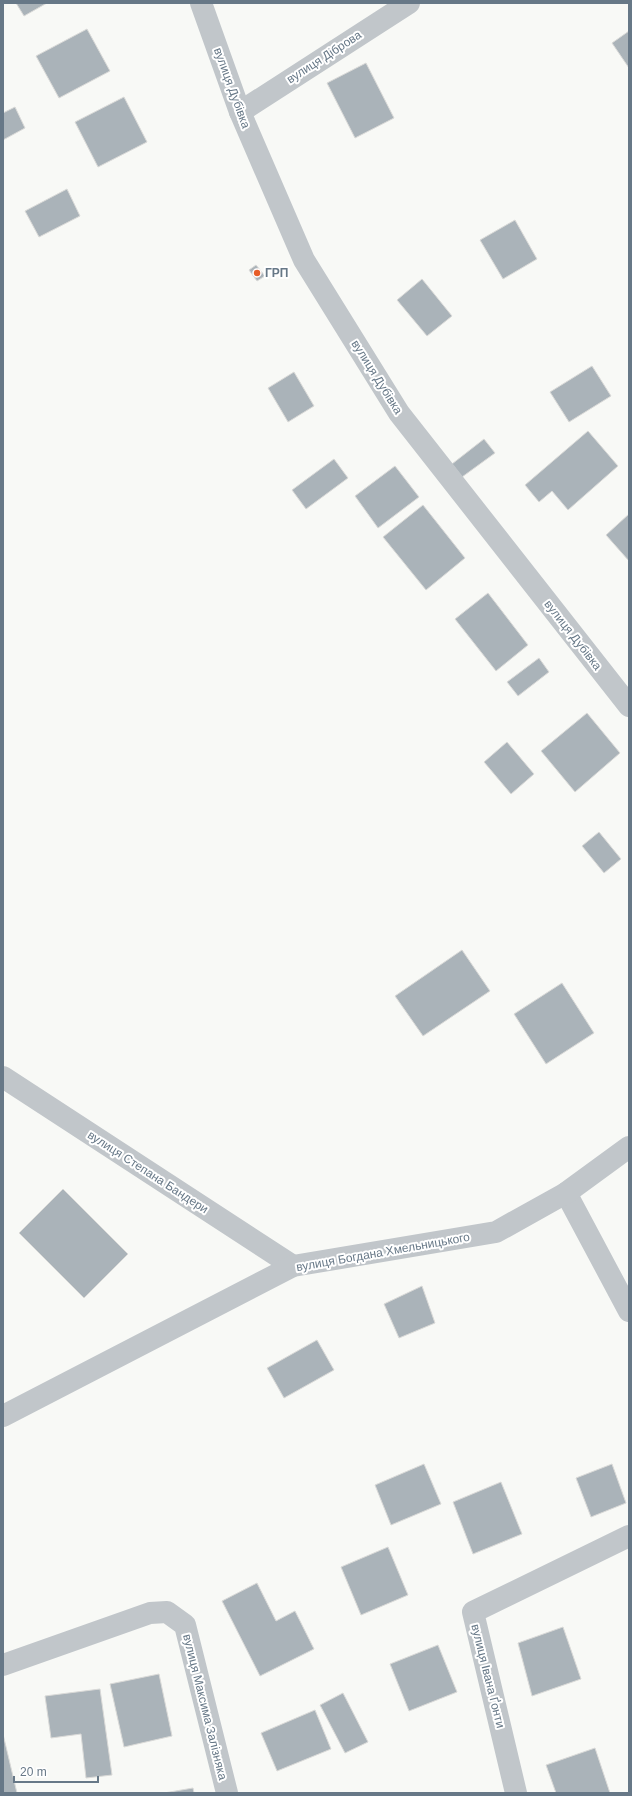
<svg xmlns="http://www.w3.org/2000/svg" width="632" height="1796" font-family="Arial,sans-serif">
  <rect width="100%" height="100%" fill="#f8f9f6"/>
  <g fill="#aab3b9" stroke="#dadad8">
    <path d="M16,3H47L24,16Z"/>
    <path d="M87,29L110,71L59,98L36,56Z"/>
    <path d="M629,31V68L612,43Z"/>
    <path d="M366,63L394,118L355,138L327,83Z"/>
    <path d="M124,97L147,142L98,167L75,122Z"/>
    <path d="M15,107L25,128L3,140V113Z"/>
    <path d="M67,189L80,216L39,237L25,211Z"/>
    <path d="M515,220L537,259L503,279L480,240Z"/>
    <path d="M256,265L265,276L257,281L249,270Z"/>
    <path d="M422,279L452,316L427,336L397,300Z"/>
    <path d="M592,366L611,396L569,422L550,392Z"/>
    <path d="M294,372L314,406L288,422L268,388Z"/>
    <path d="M588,431L618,466L568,510L552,491L539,502L525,485Z"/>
    <path d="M484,439L495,453L462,477L452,464Z"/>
    <path d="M334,459L348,478L306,509L292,490Z"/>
    <path d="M395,466L419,497L378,528L355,496Z"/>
    <path d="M423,505L465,558L426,590L383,537Z"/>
    <path d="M629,514V561L606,535Z"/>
    <path d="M488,593L528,645L496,671L455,619Z"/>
    <path d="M539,658L549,672L518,696L507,682Z"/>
    <path d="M587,713L620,753L575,792L541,751Z"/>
    <path d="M507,742L534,774L511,794L484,762Z"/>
    <path d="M599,832L621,859L604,873L582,846Z"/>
    <path d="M462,950L490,991L423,1036L395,996Z"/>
    <path d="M562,983L594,1033L546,1064L514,1014Z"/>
    <path d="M63,1189L128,1254L84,1298L19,1233Z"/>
    <path d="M422,1286L435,1323L399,1338L384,1304Z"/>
    <path d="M317,1340L334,1370L284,1398L267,1368Z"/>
    <path d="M424,1464L441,1504L391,1525L375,1485Z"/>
    <path d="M612,1464L626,1503L591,1517L576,1478Z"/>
    <path d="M501,1482L522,1534L473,1554L453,1502Z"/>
    <path d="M388,1547L408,1595L361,1615L341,1567Z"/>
    <path d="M257,1583L276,1621L295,1611L314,1649L260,1676L222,1601Z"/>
    <path d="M563,1627L581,1679L532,1696L518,1643Z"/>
    <path d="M438,1645L457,1692L409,1711L390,1664Z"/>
    <path d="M159,1674L172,1736L124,1747L110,1684Z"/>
    <path d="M100,1689L112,1775L86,1778L81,1734L51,1738L45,1696Z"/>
    <path d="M343,1693L368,1742L345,1753L320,1705Z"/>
    <path d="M315,1710L331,1749L277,1771L261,1733Z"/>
    <path d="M3,1734L17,1793H3Z"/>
    <path d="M595,1748L610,1793H556L546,1765Z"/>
    <path d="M193,1788L194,1793H164Z"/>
  </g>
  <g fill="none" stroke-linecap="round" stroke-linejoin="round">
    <g stroke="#c1c6ca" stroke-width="22">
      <path d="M201,3L240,112L304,260L399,413L629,706"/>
      <path d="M240,112L409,3"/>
      <path d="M3,1077L293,1266"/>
      <path d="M566,1193L629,1311"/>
      <path d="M3,1416L293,1266L496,1232L566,1193L629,1147"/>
      <path d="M3,1665L150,1613L167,1612L185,1625L227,1793"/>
      <path d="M516,1793L473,1612L629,1536"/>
    </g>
  </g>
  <circle fill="#e75d28" stroke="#fff" stroke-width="1.5" cx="257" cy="273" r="4"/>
  <g text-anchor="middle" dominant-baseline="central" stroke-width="4" stroke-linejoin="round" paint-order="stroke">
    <g font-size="12" fill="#677887" stroke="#fff">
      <text transform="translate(324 57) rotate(-33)">вулиця Діброва</text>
      <text transform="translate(232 88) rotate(70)">вулиця Дубівка</text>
      <text transform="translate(377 377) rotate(58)">вулиця Дубівка</text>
      <text transform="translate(573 635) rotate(52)">вулиця Дубівка</text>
      <text transform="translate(148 1172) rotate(33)">вулиця Степана Бандери</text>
      <text transform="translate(383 1252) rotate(-10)">вулиця Богдана Хмельницького</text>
      <text transform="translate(488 1676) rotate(76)">вулиця Івана Ґонти</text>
      <text transform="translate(205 1707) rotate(76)">вулиця Максима Залізняка</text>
    </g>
    <g font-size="12" font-weight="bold" fill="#677887" stroke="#fff" text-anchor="start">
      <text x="265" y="273">ГРП</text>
    </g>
  </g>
  <rect width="632" height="1796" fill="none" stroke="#677887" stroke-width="8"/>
  <path d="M14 1776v6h84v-6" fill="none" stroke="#677887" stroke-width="2"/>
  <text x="20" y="1776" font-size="12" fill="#677887" stroke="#ffffff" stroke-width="3" paint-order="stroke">20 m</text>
</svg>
